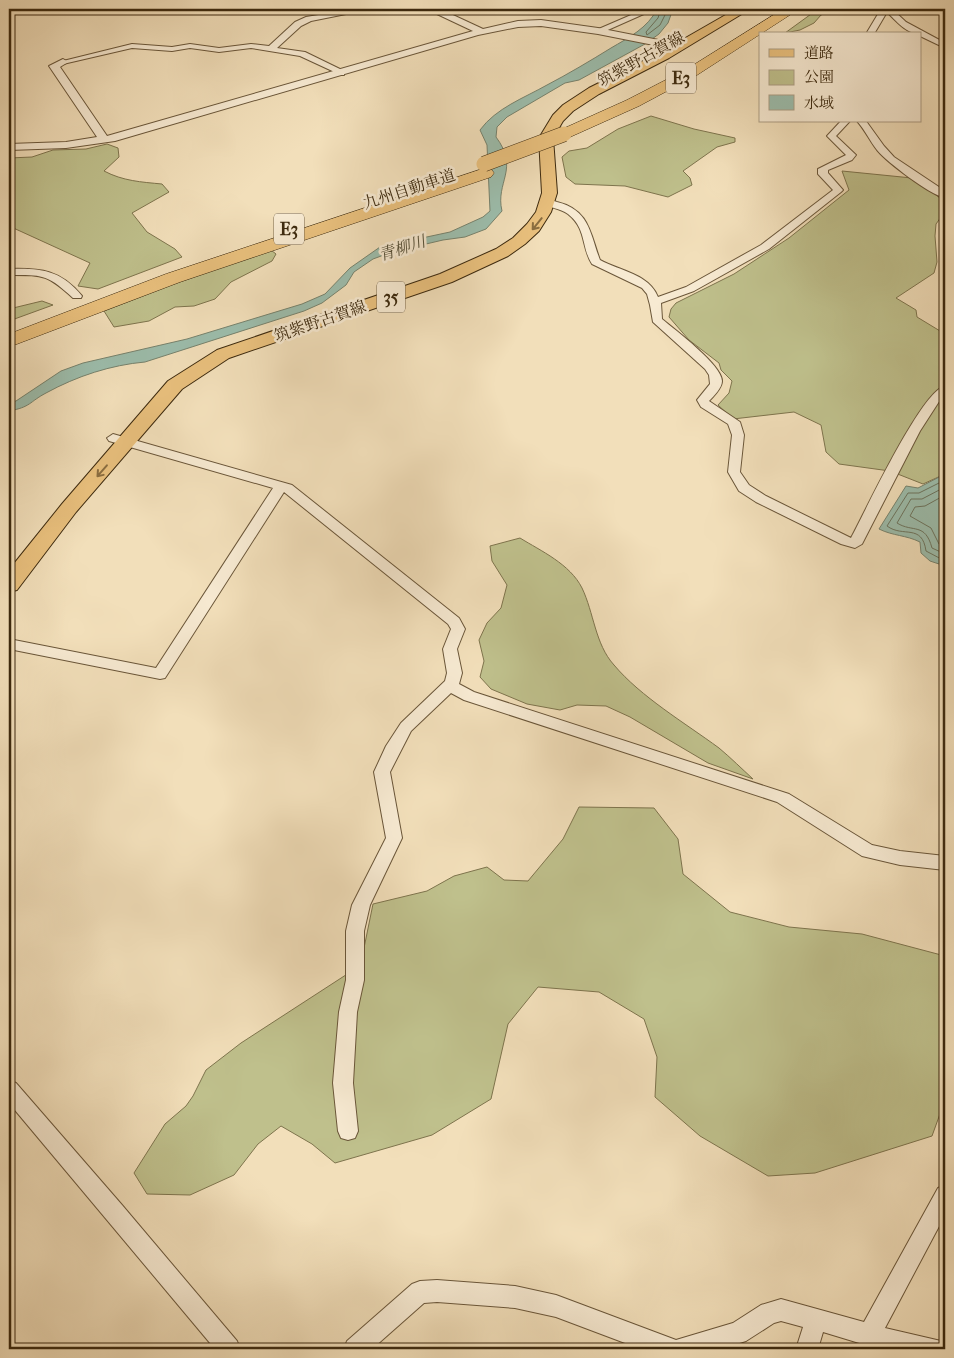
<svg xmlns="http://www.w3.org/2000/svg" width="954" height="1358" font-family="'IM FELL French Canon','Noto Serif JP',serif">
  <rect width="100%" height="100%" fill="#f2dfba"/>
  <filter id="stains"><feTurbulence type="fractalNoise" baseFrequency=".004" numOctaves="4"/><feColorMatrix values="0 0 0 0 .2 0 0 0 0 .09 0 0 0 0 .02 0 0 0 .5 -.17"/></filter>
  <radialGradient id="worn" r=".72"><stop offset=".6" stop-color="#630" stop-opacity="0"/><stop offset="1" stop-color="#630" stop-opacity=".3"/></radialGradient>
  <g fill="#bfc08c" stroke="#7e744d">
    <path d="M818,9H838L821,15L814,23L800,30L785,33Z"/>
    <path d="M651,116L694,129L735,138V142L717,147L683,171L690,178L692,185L668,197L625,186L575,184L566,177L562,157L569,151L587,148L618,129Z"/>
    <path d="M107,144L118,148L119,157L104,171C123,181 141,182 162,184L169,192L132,213L147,232L175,249L182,257L98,289L78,286L90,263L9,226V158L32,157L53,150L86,149Z"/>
    <path d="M842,171L912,178L933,192L945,203L944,213L936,224L935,236L937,262L934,273L896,298L916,310L917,317L945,334V474L923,484L890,471L839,464L826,452L821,425L794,412L733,419L718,405L729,393L732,381L721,370L719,363L689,340L669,317L671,309L676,303L734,274L789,238L849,190Z"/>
    <path d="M271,250L276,254L272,261L231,282L215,299L194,306L175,307L149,321L114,327L104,311L171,285Z"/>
    <path d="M42,301L53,305L9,321V309Z"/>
    <path d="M520,538C541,551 570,564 582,588C594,613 595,644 614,665C641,697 685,723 719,748C731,758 742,769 753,779L708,763L630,717L606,706L577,705L560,710L527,704L491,689L480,677L484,661L479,640L487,623L501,608L507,585L492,561L490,546Z"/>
    <path d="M579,807L654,808L678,839L683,874L730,912L789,927L862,934L945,956V1100L932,1136L815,1173L768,1176L700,1136L655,1097L657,1057L644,1019L599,992L538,987L508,1024L491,1099L432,1135L335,1163L312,1144L281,1126L258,1144L234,1175L190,1195L147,1194L134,1173L165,1124L186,1106L193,1096L206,1070L241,1043L355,969L364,948L373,904L427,891L454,876L487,867L504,880L528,881L563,839Z"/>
  </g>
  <g fill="#9cbdac" stroke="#76826d">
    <path d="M657,9H673L668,23L659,34L645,44L579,80L565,83L507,117L497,127L496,137C520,169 495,182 502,211L486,229L465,237L443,240L392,252L373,259L354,272L346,285L322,303L304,311L145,362C111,365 77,376 46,393C29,402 31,407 9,411V403L16,401L61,371L83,363L187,339L302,304L325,294L350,268L380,247L450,232L483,217L490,211L487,145L480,130C496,108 524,98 547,85C568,74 590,61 611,48C628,38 648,28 657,9Z"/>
    <path d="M945,474V566L930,561L921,553L920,542C906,535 893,536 879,529L906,486L918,488Z"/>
  </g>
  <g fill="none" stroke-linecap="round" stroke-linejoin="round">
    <g stroke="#6c735d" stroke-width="1">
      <path d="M661,9L658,18L646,32L647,35L660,25L668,9"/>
      <path d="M945,480L919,493H908L887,526C903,538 922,523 926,551L945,561"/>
      <path d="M945,487L922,499H911L897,523C913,533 925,522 932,548L945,554"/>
      <path d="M945,495L925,506L915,507L910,516L931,528L939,544L945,546"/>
    </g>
    <defs>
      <g id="minor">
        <path d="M355,9H371L311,21L301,26L277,48L305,52L344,71V75H341L300,56L251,48L219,52L190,48L172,51L132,48L63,64L59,62L132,44L172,47L190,44L219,48L251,44L269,46L295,22L306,17Z"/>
        <path d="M645,9H655L601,33L594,31Z"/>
        <path d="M881,9H892L906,22L945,43V48L920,36V34C907,34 896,21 887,12L874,34H866Z"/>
        <path d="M841,121H850L836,136L856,155L852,160L828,170V173L843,190L841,192L769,249L694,291L661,303L662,319C675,330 722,365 722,381C722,388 714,396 709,401L740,422L744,435L740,472L749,485L766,496L851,538C865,512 922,390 945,386V395L940,400L920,431L862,544L855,548L841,544L756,502L739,491L728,472L732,435L728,424L701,407L697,400L710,384L709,375L705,369L653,322L650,305L647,294L642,288L592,264C581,247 587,229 568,214C560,208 549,208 542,203C547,199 551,200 557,202C590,210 590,234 600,260C620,271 649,274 658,297L686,287L761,245L833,190L818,174V169L846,155L827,136Z"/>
        <path d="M857,121H866L884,146L894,157L945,191V198C929,194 888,163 877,150C870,141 865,130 857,121Z"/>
        <path d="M9,269C41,268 61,270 82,296L81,298H73C47,274 43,275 9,275Z"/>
        <path d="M113,434L292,485L459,618L465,629L457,649L462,673L459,684L474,692L789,794L872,845L900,851L945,856V870L900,865L862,856L777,802L464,700L451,693L411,731L390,772L402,838L370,905L364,931V980L357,1012L353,1083L358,1131L355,1138L348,1140L341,1138L338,1131L333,1083L339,1012L346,980V931L352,905L386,838L374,772L386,746L401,723L445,681L447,673L443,649L451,629L448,624L284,492L165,678L160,679L9,649V639L156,668L273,488L109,441L107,438Z"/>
        <path d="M9,1080L16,1083L122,1205L237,1341L240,1349H215L9,1103Z"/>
        <path d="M945,1185V1215L885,1328L941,1341L944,1349H879L823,1332L818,1349H796L803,1327L781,1321L774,1323L746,1341L720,1349H641L556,1317L515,1308L437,1302L424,1303L372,1349H344L347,1341L412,1284L420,1281L437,1280L515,1286L556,1295L676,1340L733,1323L761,1305L781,1299L864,1322L938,1188Z"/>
      </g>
      <path id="tertiary" d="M440,9L483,29L518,21L541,20L598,28L679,44L684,47L679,50L598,34L541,26L518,27L478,35L115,141L66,148L9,150V144L66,142L97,137L49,66L63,59L68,62L60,67L107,136L473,31L437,14L435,12Z"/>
      <path id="primary" d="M736,9H750L669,58L599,94L573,111L563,121L553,138L557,193L551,212L539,231L525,244L508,256L452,282L229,358L182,389L76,512L17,590L9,592V570L62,504L168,381L217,350L440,274L496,249L513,238L527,224L536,212L542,193L539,138L553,115L563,105L589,88L661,52Z"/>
      <g id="motorway">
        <path d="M783,9H799L697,75L639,106L570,137H558L556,134L558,131L627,100L687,69Z"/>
        <path d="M485,168L491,169L494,173L491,177L180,282L9,347V334L166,274Z"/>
      </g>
    </defs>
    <use href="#minor" stroke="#6a5639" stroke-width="2"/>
    <use href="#tertiary" stroke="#6a5639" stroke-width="2"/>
    <use href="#primary" stroke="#3c290e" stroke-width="2"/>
    <use href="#motorway" stroke="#3c290e" stroke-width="1"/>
    <use href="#minor" fill="#f7ead2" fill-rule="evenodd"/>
    <use href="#tertiary" fill="#f7ead2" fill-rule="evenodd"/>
    <use href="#primary" fill="#e9c07d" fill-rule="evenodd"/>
    <use href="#motorway" fill="#e9c07d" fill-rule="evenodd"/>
    <defs>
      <path id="motorway-bridge" d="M484,164L564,134"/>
    </defs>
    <use href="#motorway-bridge" stroke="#3c290e" stroke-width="16" stroke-linecap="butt"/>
    <use href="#motorway-bridge" stroke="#e9c07d" stroke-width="15"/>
  </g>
  <defs><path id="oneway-shaft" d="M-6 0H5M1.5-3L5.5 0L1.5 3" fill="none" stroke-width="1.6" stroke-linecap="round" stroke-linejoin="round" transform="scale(1.25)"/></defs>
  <g stroke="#8a6d40">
    <use href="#oneway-shaft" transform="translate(537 224) rotate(129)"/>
    <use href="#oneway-shaft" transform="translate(102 471) rotate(131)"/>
  </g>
  <g text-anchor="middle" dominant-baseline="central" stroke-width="5" stroke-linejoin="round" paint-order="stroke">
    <g font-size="16" fill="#3c290e" stroke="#f7ead2">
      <text transform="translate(641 59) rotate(-29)">筑紫野古賀線</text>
      <text transform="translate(409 189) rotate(-18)">九州自動車道</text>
      <text transform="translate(320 321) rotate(-19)">筑紫野古賀線</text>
    </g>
    <g font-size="16" font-style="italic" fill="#544e36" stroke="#f7ead2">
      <text transform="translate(402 248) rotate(-18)">青柳川</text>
    </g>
    <g fill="#f7ead2" stroke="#746349" stroke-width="1">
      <rect x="666" y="62.5" width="30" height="31" rx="4"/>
      <rect x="274" y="213.5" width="30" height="31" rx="4"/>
      <rect x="377" y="281.5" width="28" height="31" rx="4"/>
    </g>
    <g font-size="18" font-weight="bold" fill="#3c290e">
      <text x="681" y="78">E3</text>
      <text x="289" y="229">E3</text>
      <text x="391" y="297">35</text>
    </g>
  </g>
  <rect width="954" height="1358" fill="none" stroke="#f2dfba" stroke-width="30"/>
  <rect x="10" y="10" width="934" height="1338" fill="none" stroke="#3c290e" stroke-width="2.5"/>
  <rect x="15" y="15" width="924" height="1328" fill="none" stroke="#3c290e"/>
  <rect x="759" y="32" width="162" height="90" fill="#f7ead2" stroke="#ac9d84"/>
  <rect x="769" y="49" width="25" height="8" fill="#e9c07d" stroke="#ac9d84"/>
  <text x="804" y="58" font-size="15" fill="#3c290e">道路</text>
  <rect x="769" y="70" width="25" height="15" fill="#bfc08c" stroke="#ac9d84"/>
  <text x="804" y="82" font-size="15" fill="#3c290e">公園</text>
  <rect x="769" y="95" width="25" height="15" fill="#9cbdac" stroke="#ac9d84"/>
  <text x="804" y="108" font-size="15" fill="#3c290e">水域</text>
  <rect width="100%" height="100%" filter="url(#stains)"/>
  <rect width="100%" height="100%" fill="url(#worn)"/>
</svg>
